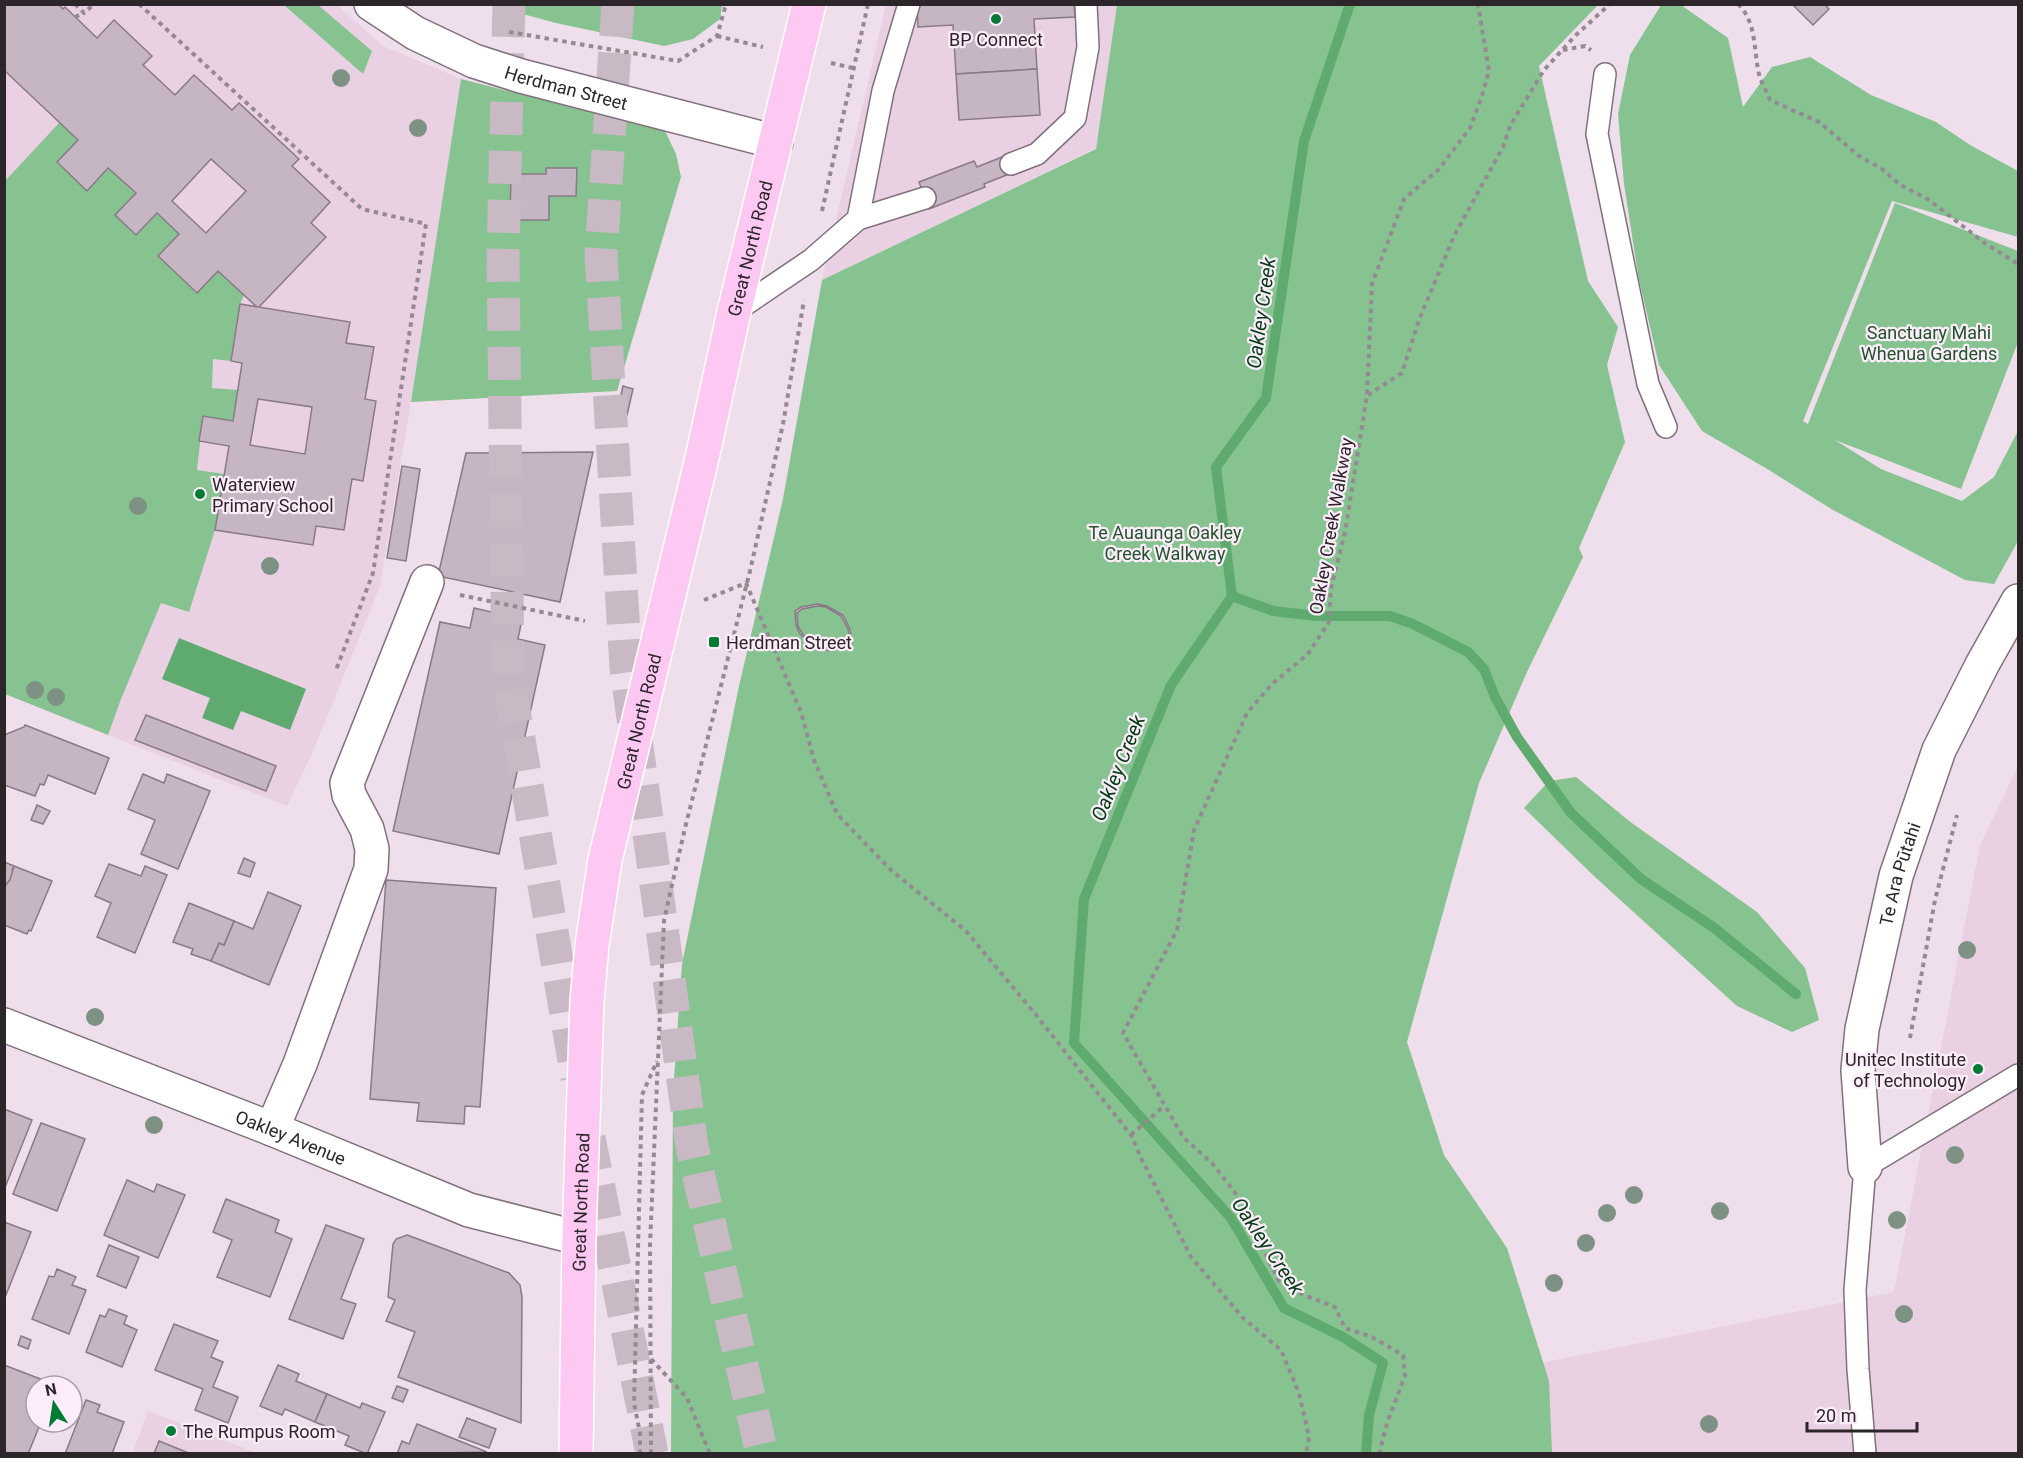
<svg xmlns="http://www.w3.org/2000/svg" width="2023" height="1458" font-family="Roboto,sans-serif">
  <rect width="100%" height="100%" fill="#efdeeb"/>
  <g fill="#e9d1e3">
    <path d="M4,5H337L383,46L461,79L411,402L380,586L315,747L287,806L5,694Z"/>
    <path d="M886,5H1117L1096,148L822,280Z"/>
    <path d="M2018,766V1453H1544L1535,1364L1894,1292L1980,845Z"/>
    <path d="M148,1411L254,1452L253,1454H132Z"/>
  </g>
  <g fill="#86c390">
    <path d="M284,5H318L372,51L363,74Z"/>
    <path d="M489,5H722L720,19L693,39L664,46L556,23Z"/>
    <path d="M1117,5H1598L1539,66L1588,281L1618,327L1607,365L1625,442L1579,548L1583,557L1527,672L1479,783L1407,1042L1444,1155L1507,1248L1549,1381L1552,1453L671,1454L673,1093L682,964L739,686L783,499L822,280L1096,149Z"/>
    <path d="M1661,5H1681L1728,38L1743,107L1772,67L1810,57L1871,95L1936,122L1970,145L2018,171V237L1892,201L1803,421L1808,424L1895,203L2018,251V342L1961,489L1835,440L1881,469L1962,501L1994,477L2018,431V541L1994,584L1965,580L1833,510L1769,470L1702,431L1659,365L1639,280L1624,184L1618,114L1630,55Z"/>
    <path d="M461,79L665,131L676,154L681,177L617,391L411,402Z"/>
    <path d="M60,122L78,140L57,163L87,190L108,168L179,234L158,256L196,293L218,271L244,295L240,304L231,361L213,359L212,388L238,390L233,421L203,417L197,470L224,474L215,530L189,612L161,603L121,699L108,735L5,694V181Z"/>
    <path d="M1576,777L1629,821L1757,912L1805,968L1819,1020L1792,1032L1737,1006L1595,877L1524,808L1549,781Z"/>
  </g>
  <path fill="#5faa6e" d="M179,638L306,689L290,730L241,711L233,730L202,718L210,698L162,679Z"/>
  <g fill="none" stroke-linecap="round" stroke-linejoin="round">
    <g stroke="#5faa6e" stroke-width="10">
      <path d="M1350,4L1304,141L1266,398L1216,467L1232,596L1171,685L1084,899L1074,1043L1231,1218L1284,1308L1343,1337L1383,1363L1369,1415L1366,1454"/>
      <path d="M1232,596L1273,611L1317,616H1390L1413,624L1468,652L1484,669L1495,697L1517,737L1571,813L1641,879L1713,927L1796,994"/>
    </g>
  </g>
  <g fill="#c6b5c2" stroke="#897a86" stroke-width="1.5" fill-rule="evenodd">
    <path d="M4,4H58L63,9L65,7L97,38L114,20L152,56L143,65L175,95L194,75L232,110L239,103L299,159L292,166L330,202L311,223L326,237L258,308L218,271L197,293L158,256L179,234L157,213L136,235L115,215L136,193L108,168L87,191L57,162L78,140L6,72L4,74ZM211,159L246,191L206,233L172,201Z"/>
    <path d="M917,4H1074L1075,17L1034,19L1037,69L956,74L953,25L918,27Z"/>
    <path d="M1792,4H1824L1829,9L1813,25Z"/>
    <path d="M1037,69L1040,115L959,120L956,74Z"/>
    <path d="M1007,155L1014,172L984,184L985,187L929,209L919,182L974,161L977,167Z"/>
    <path d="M546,168H577L576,196H549V220H510L511,174H546Z"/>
    <path d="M240,304L350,322L346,343L374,347L365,399L376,401L363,481L352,479L344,530L316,526L313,545L215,530L229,446L199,441L203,416L233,421L242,363L231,361ZM258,399L312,407L305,454L250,445Z"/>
    <path d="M623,386L633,389L627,415L617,413Z"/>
    <path d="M593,452L560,602L438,576L466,453Z"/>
    <path d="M402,466L420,469L406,561L387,558Z"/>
    <path d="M817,604L827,606L843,615L850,629L852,644L832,651L824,650L814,646L800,634L796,625L795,611L801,607ZM818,606L826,607L841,616L848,629L850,642L838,647L824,648L808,640L802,633L798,626L797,613L802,609Z"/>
    <path d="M474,608L522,619L518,639L545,645L499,854L393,831L440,622L470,628Z"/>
    <path d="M146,715L276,766L266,791L135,740Z"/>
    <path d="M25,725L109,758L95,794L48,775L44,785L40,784L35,796L4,785V735L24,727Z"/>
    <path d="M143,774L164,783L167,774L210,791L178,869L141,854L155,820L128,809Z"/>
    <path d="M37,805L50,811L43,824L31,820Z"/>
    <path d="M244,858L255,863L250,877L238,873Z"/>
    <path d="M4,862L14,866L12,870L14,871L10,880L4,887Z"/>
    <path d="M109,864L141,876L145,866L167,875L135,953L97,937L111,903L95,896Z"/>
    <path d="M14,866L52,881L31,931L29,930L27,934L4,925V887L10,880Z"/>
    <path d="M386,880L496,888L480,1107L465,1106L464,1124L417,1121L419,1103L370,1099Z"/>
    <path d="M268,892L301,906L269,985L211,961L219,943L224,945L234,921L253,929Z"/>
    <path d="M189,903L234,921L224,945L219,943L211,961L191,954L193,949L173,942Z"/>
    <path d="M4,1109L32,1120L4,1190Z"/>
    <path d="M41,1123L85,1139L57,1211L13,1194Z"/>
    <path d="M127,1180L154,1192L157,1184L185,1195L158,1258L104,1235Z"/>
    <path d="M226,1199L279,1220L275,1232L292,1239L270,1297L217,1277L232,1240L213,1232Z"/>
    <path d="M4,1222L31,1232L4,1300Z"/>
    <path d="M326,1225L364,1239L341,1299L356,1304L343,1339L289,1319Z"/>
    <path d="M407,1235L509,1273L520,1285L522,1297L521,1423L398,1377L415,1332L386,1321L395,1300L388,1297L393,1244L396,1239Z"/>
    <path d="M109,1245L139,1257L126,1288L97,1276Z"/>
    <path d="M57,1269L76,1277L72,1285L86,1290L69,1334L32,1319L49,1276L54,1277Z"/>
    <path d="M109,1309L127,1316L124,1324L137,1330L122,1367L86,1352L100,1315L105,1317Z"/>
    <path d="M174,1324L218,1341L211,1357L223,1362L213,1387L238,1397L228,1423L195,1410L203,1389L155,1370Z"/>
    <path d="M21,1336L31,1340L28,1349L18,1345Z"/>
    <path d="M4,1365L56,1385L36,1386V1422H41L28,1454H4Z"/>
    <path d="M278,1365L299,1374L296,1381L327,1394L315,1422L285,1409L282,1415L260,1406Z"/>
    <path d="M397,1386L408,1390L403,1402L392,1398Z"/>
    <path d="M327,1394L360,1408L362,1403L385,1412L367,1454L345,1445L349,1436L315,1422Z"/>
    <path d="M86,1400L100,1405L97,1412L124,1422L112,1454H65Z"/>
    <path d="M467,1418L496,1429L489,1448L459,1437Z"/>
    <path d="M417,1424L487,1452L397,1454L402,1441L409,1444Z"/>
    <path d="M159,1441L191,1454H154Z"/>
  </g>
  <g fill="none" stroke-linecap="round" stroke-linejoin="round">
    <g stroke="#c8b9c5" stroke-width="33" stroke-dasharray="33 16" stroke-linecap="butt">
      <path d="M509,4L503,256L508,675L577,1078"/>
      <path d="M618,4L601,255L626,667L692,1146L762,1454"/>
      <path d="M589,1138L652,1454"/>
    </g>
    <defs>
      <g id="lane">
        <path d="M1605,74L1597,134L1648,384L1666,427"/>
        <path d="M1011,164L1037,154L1075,118L1088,47L1086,4"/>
        <path d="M858,219L925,198"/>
        <path d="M734,312L811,260L858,219L883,91L909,4"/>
        <path d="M1865,1454L1858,1369L1855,1290L1865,1167L2018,1075"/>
      </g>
      <g id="street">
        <path id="s1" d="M371,4L415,33L474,61L521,76L776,142"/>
        <path id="s2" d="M4,1025L272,1129L469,1210L579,1238"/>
        <path d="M272,1129L300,1064L371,869L372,849L367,829L349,795L347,783L427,582"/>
        <path id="s3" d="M1865,1167L1858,1070L1862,1029L1896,876L1939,750L1983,663L2018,601"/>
      </g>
      <g id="primary">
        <path id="s4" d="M576,1454L579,1238L587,1001L592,945L605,860L702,458L734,312L809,4"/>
      </g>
    </defs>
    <use href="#lane" stroke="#80717d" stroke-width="24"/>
    <use href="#street" stroke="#80717d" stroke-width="36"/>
    <use href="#primary" stroke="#fff" stroke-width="36"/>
    <g stroke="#958a93" stroke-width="4" stroke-dasharray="4.5 4.5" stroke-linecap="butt">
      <path d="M75,4L84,13L94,4"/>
      <path d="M139,4L362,209L426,224L373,573L336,670"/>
      <path d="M1738,4C1758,23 1753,54 1760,78C1763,85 1767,93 1770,100L1819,122L1859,156L1882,169L1899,184L1929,200L1986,244L2018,264"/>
      <path d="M75,17L84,13"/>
      <path d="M509,32L678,61L717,36L726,4"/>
      <path d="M717,36L763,47"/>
      <path d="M1563,50L1585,46L1591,50"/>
      <path d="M831,63L853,68"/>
      <path d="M822,211L868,4"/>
      <path d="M1368,395L1402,373L1419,320L1454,236L1503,147L1511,124L1544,70L1575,36L1610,4"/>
      <path d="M460,595L585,621"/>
      <path d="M704,600L746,583L801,712L814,760L837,814L892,871L966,931L1036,1015L1131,1135L1142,1160L1191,1257L1243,1318L1281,1350L1299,1393L1309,1437L1306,1454"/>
      <path d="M1910,1038L1935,900L1957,815"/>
      <path d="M1131,1135L1164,1106"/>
      <path d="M651,1359L687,1398L710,1454"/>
      <path d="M640,1454V1433L634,1403L642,1095L657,1061"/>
      <path d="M651,1454L650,1245L664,920L685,828L750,571L783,424L804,300"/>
      <path d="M1379,1454L1387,1423L1405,1376L1403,1355L1372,1337L1345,1328L1335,1307L1299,1293L1279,1281L1263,1249L1258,1222L1212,1163L1183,1137L1123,1033L1177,930L1194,830L1247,713L1272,684L1307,655L1329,622L1331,588L1345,532L1367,395L1372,284L1404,199L1439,169L1470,128L1482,96L1489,71L1478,4"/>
    </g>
    <use href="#lane" stroke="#fff" stroke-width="21"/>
    <use href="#street" stroke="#fff" stroke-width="33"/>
    <use href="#primary" stroke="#fdc8f2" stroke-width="33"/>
  </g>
  <g fill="#7d9282">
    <circle cx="341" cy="78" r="9"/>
    <circle cx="418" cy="128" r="9"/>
    <circle cx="138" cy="506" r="9"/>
    <circle cx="270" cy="566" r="9"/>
    <circle cx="35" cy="690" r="9"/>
    <circle cx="56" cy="697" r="9"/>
    <circle cx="1967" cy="950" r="9"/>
    <circle cx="95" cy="1017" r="9"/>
    <circle cx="154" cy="1125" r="9"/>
    <circle cx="1955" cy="1155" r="9"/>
    <circle cx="1634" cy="1195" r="9"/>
    <circle cx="1720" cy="1211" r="9"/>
    <circle cx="1607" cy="1213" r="9"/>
    <circle cx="1897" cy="1220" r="9"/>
    <circle cx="1586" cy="1243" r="9"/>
    <circle cx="1554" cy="1283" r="9"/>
    <circle cx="1904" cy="1314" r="9"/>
    <circle cx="1709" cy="1424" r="9"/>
  </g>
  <g fill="#007b33" stroke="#fdecf9" stroke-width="2">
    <circle cx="996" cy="19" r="6"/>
    <circle cx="200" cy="494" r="6"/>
    <rect x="708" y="636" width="12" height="12" rx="3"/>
    <circle cx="1978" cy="1069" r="6"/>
    <circle cx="171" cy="1431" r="6"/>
  </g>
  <g text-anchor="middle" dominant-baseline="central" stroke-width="4.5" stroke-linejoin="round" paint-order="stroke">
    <g font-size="18" fill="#2c262b" stroke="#fdecf9" text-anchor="start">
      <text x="996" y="39" text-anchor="middle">BP Connect</text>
      <text x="212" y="484">Waterview<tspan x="212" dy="21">Primary School</tspan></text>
      <text x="726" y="642">Herdman Street</text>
      <text x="1966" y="1059" text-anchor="end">Unitec Institute<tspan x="1966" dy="21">of Technology</tspan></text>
      <text x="183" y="1431">The Rumpus Room</text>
    </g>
    <g font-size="18" fill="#2c262b" stroke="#fdecf9">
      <text stroke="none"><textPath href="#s1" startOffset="214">Herdman Street</textPath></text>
      <text stroke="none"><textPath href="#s4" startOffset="1224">Great North Road</textPath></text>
      <text transform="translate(1331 526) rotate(-80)">Oakley Creek Walkway</text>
      <text stroke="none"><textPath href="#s4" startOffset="738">Great North Road</textPath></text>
      <text stroke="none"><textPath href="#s3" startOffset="298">Te Ara Pūtahi</textPath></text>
      <text stroke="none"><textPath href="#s2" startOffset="308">Oakley Avenue</textPath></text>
      <text stroke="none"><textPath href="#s4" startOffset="252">Great North Road</textPath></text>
    </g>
    <g font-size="18" fill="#1f542c" stroke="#fdecf9">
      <text x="1929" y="332">Sanctuary Mahi<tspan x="1929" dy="21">Whenua Gardens</tspan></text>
      <text x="1165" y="532">Te Auaunga Oakley<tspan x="1165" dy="21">Creek Walkway</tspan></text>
    </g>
    <g font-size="20" font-style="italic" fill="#023d16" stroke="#fdecf9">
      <text transform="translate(1261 313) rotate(-82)">Oakley Creek</text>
      <text transform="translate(1118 768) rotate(-68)">Oakley Creek</text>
      <text transform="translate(1268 1246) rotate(56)">Oakley Creek</text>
    </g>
  </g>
  <rect width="2023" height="1458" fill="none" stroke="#2c262b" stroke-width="12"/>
  <g transform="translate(54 1404) rotate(348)"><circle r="28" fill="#fdecf9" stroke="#a99da7" stroke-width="1.5"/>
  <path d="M0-4.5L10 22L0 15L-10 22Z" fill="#007b33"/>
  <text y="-9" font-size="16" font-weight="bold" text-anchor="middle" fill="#2c262b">N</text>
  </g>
  <path d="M1807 1422v9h110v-9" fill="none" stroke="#2c262b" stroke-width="3"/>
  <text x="1816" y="1422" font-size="18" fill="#2c262b" stroke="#fdecf9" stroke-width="4.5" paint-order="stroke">20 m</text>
</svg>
